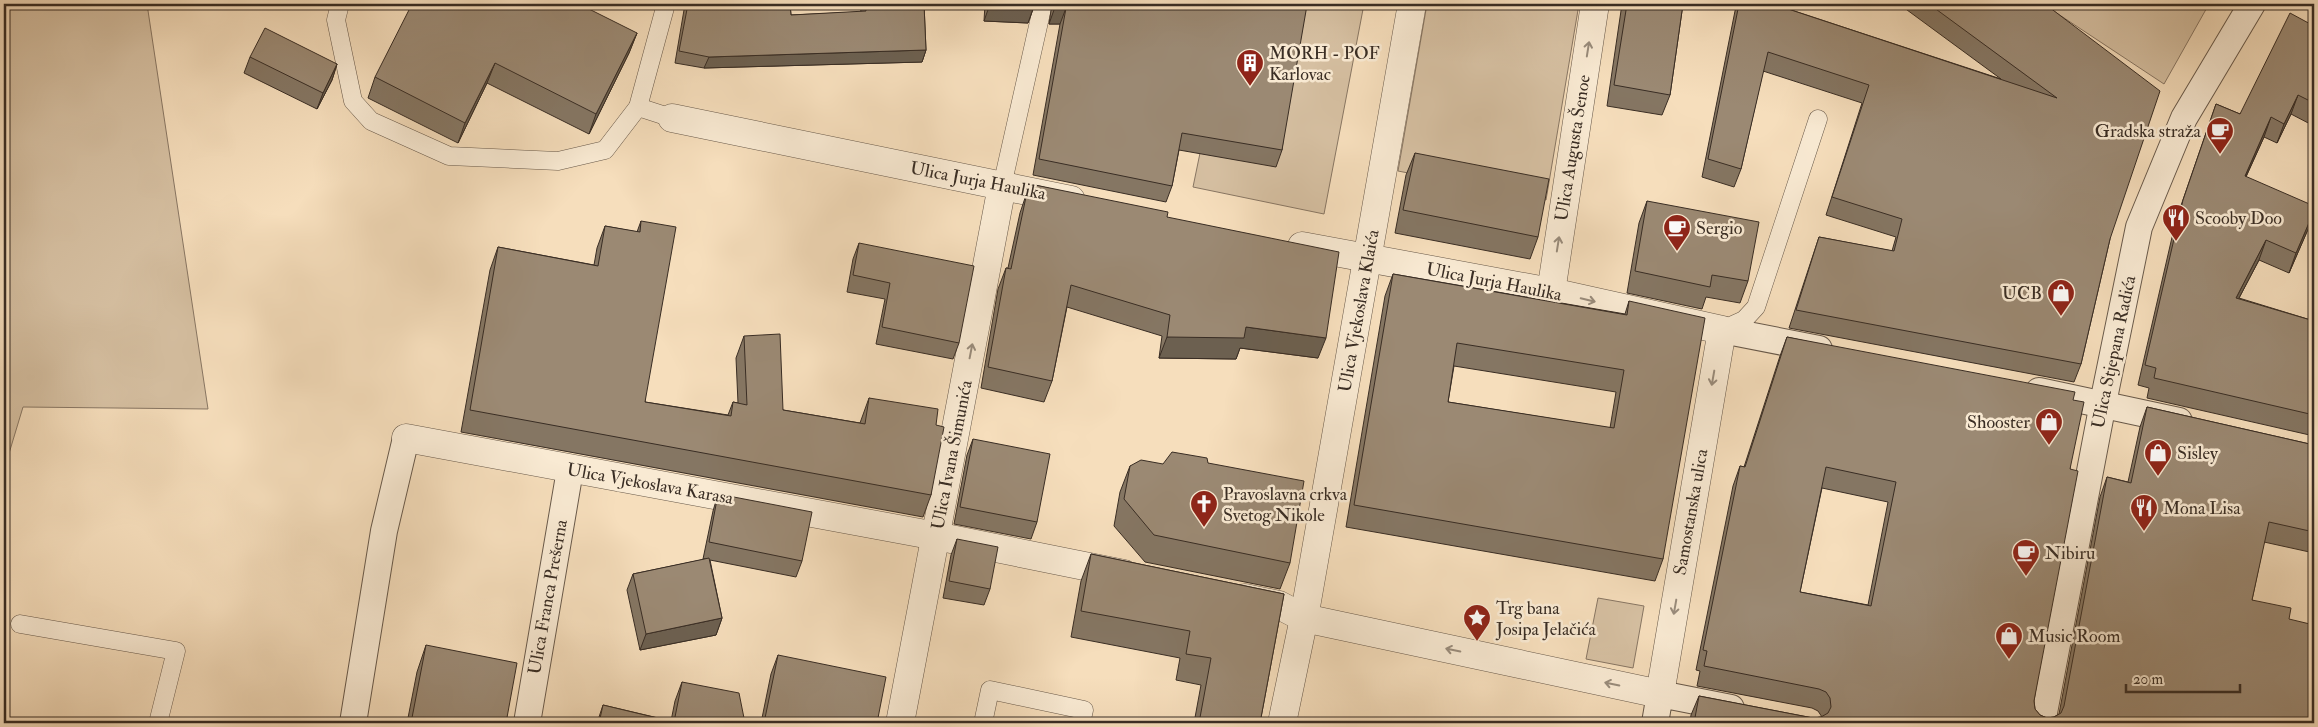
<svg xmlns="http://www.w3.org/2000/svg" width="2318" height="727" font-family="'IM FELL Double Pica',serif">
  <rect width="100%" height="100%" fill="#f6debc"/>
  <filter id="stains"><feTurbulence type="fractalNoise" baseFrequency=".004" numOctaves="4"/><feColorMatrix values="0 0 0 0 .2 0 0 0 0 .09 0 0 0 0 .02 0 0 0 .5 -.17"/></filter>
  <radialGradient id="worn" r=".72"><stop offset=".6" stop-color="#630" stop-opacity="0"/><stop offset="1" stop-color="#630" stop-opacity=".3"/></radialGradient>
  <g fill="#d6c0a2" stroke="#887663">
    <path d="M4,4H147L208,409L23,407L4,470Z"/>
    <path d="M1225,4H1364L1324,214L1193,187L1200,153L1276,166Z"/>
    <path d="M1427,4H1579L1546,200L1398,171Z"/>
    <path d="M2043,4H2209L2164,84Z"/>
    <path d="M1598,598L1644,606L1633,668L1586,659Z"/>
  </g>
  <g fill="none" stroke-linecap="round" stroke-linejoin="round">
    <defs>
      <g id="service">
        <path d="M340,4L336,20L353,101L371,121L449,156L558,161L605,150L638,107L666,4"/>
        <path d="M638,107L672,118"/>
        <path d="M1002,186L1043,4"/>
        <path d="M1722,330L1744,320L1756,307L1818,119"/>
        <path d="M20,624L176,651L158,723"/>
        <path d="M983,723L990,690L1084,710L1081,723"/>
      </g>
      <g id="pedestrian">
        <path d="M1722,330L1819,349"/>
        <path d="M2039,391L2179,421"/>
        <path d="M353,723L384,531L406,438"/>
        <path d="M527,723L570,470"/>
        <path d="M1655,723L1660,694L1731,708"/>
        <path d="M2042,723L2103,403L2139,227L2184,118L2252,4"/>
      </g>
      <g id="minor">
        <path d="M672,118L1071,200"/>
        <path d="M1551,292L1595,4"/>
        <path d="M406,438L936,536L1124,574"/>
        <path d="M1245,598L1279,605L1304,618L1660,694L1722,330L1551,292L1302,246"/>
        <path d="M900,723L1002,186"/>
        <path d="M1282,723L1304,618L1412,4"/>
      </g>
    </defs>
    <use href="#service" stroke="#68594a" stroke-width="19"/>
    <use href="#pedestrian" stroke="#68594a" stroke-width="28"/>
    <use href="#minor" stroke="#68594a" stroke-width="29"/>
    <use href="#service" stroke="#f9ead3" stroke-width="18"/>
    <use href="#pedestrian" stroke="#f9ead3" stroke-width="26"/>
    <use href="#minor" stroke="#f9ead3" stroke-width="28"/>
  </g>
  <g fill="#857663" stroke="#392d24" fill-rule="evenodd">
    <path d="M685,4H790L791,15L861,12L860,4H924L926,50L922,62L704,68L675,63Z"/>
    <path d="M985,4H1035L1028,23L984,21Z"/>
    <path d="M1052,4H1299L1282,150L1276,167L1179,150L1172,186L1166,202L1033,175L1060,24H1049Z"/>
    <path d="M1622,4H1683L1670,95L1662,115L1607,106Z"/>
    <path d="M1737,4H1773L2001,79L1903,7L1905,4H2045L2110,239L2081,364L2074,382L1789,328L1819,237L1892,251L1896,237L1826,215L1862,103L1763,71L1741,169L1734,187L1702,177L1735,11Z"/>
    <path d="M2314,26V126L2291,114L2277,143L2264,137L2246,177L2309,227L2289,273L2259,260L2239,298L2314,321V436L2147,398L2149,388L2138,385L2176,220L2216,104L2240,114Z"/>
    <path d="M637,33L629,53L589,134L487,83L458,143L368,98L375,77Z"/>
    <path d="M250,57L337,64L332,80L317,109L244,73Z"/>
    <path d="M1415,153L1538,237L1530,259L1395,233L1406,175Z"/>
    <path d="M1035,185L1167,217L1318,358L1240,348L1236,359L1159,358L1162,336L1067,307L1052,381L1044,402L981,388L998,289L1006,268H1008L1020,213L1027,192L1033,193Z"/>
    <path d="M1647,201L1748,281L1740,303L1706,297L1702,309L1627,293L1639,223Z"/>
    <path d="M641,221L645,402L728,415L733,402L738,403L736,358L744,336L783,410L860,423L869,398L936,425L931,495L923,517L461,432L490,270L498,247L594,265L597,248L605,226L637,232Z"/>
    <path d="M859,243L959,343L953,359L876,344L885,299L847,292L853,259Z"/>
    <path d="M1393,274L1625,314L1629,301L1663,559L1655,581L1346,527L1385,296ZM1454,366L1616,392L1610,428L1448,402Z"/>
    <path d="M1787,337L2073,400L2070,469L2034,701L2035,709L2040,715L2047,718L2054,717L2059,714L2100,497L2107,477L2128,482L2140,427L2147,407L2314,445V553L2264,542L2252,600L2289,619L2314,723H1690L1691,715L1699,696L1813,718L1822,717L1818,711L1812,708L1697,686L1700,671L1696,670L1733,486L1740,466L1744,467L1780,356ZM1822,488L1888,502L1868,605L1800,592Z"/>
    <path d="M973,439L1037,522L1031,539L954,524L967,455Z"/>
    <path d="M1208,463L1290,563L1280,589L1145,562L1114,526L1120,492L1130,466Z"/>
    <path d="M718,494L802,561L796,577L710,560L722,618L716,635L640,650L627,590L633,574L706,559H703L713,511Z"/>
    <path d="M957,539L990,589L984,605L943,598L951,555Z"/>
    <path d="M1091,554L1284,594L1260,723H1194L1201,685L1176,680L1180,658L1071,637L1081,581Z"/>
    <path d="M426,645L506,723H407L417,672Z"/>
    <path d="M778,655L877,723H761L771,674Z"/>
    <path d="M682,682L745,723H597L603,705L671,721L675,701Z"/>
  </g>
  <g fill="#6c6050" stroke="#392d24">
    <path d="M990,4L1034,6L1028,23L984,21Z"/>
    <path d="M1055,7L1066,8L1060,24H1049Z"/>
    <path d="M637,33L629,53L589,134L596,114Z"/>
    <path d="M926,50L922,62L704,68L709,57Z"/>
    <path d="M495,63L487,83L458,143L465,123Z"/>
    <path d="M337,64L332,80L317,109L323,93Z"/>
    <path d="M2298,95L2291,114L2277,143L2284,124Z"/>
    <path d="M2271,117L2264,137L2237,196L2245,176Z"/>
    <path d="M2314,211L2309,227L2289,273L2296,253Z"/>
    <path d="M2266,240L2259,260L2229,317L2236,298Z"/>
    <path d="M1246,327L1326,338L1318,358L1240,348L1236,359L1159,358L1167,337Z"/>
    <path d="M722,618L716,635L640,650L646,634Z"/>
  </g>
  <g fill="#9b8973" stroke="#392d24" fill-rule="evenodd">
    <path d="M412,4H579L637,33L596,114L495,63L465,123L375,77Z"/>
    <path d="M688,4H790L791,15L866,11L865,4H924L926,50L709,57L679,51Z"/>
    <path d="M990,4H1035L1034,6Z"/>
    <path d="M1056,4H1299L1307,5L1282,150L1182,133L1172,186L1039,159L1066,8L1055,7Z"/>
    <path d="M1627,4H1683L1670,95L1614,85Z"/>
    <path d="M1739,4H1773L2057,98L1929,4H2045L2160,91L2110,239L2081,364L1796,310L1819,237L1894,251L1902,219L1832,197L1869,85L1768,52L1741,169L1708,159Z"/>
    <path d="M2290,13L2314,26V103L2298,95L2284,124L2271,117L2245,176L2314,206V211L2296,253L2266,240L2236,298L2314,321V415L2154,378L2156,368L2145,365L2183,200L2216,104L2240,114Z"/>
    <path d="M265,28L337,64L323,93L250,57Z"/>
    <path d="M1415,153L1549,179L1538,237L1403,210Z"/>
    <path d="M1035,185L1168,212L1167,217L1339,252L1326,338L1246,327L1244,338L1167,337L1170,315L1071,285L1052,381L988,367L1006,268L1011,269L1027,192L1034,193Z"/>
    <path d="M1647,201L1759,222L1748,281L1712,275L1710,287L1635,271Z"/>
    <path d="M641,221L676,227L645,402L731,416L733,402L747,405L744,336L780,334L783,410L865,424L869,398L938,409L936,425L944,427L931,495L470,410L498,247L598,266L605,226L640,232Z"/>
    <path d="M859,243L974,266L959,343L882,327L890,283L853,275Z"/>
    <path d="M1393,274L1627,315L1629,301L1705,318L1663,559L1354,505ZM1457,343L1624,370L1614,428L1448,402Z"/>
    <path d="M1787,337L2075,392L2073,400L2084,402L2070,469L2078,471L2034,701L2035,709L2040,715L2047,718L2054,717L2061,713L2064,706L2107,477L2131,483L2147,407L2314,445V532L2269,522L2252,600L2291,608L2289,619L2314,625V723H1694L1699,696L1813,718L1821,717L1828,713L1831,707L1830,698L1826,692L1819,689L1704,666L1707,651L1703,650L1740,466L1745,467ZM1826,467L1896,482L1871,606L1800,592Z"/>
    <path d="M973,439L1050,454L1037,522L960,507Z"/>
    <path d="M1172,452L1207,458L1208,463L1304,481L1290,563L1154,535L1124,499L1130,466L1141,460L1163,464Z"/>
    <path d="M718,494L812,512L802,561L709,542Z"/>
    <path d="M957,539L998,547L990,589L949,581Z"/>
    <path d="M1091,554L1284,594L1260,723H1199L1211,658L1186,654L1190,631L1081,611Z"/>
    <path d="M709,558L722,618L646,634L633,574Z"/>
    <path d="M426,645L517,663L506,723H411Z"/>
    <path d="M778,655L886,677L877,723H764Z"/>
    <path d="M682,682L739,693L745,723H599L603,705L674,722Z"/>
  </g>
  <defs><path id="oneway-shaft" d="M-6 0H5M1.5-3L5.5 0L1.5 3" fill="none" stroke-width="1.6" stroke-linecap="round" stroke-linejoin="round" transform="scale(1.25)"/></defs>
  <g stroke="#998c7c">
    <use href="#oneway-shaft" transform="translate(1588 49) rotate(-81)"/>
    <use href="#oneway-shaft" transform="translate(1558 244) rotate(-81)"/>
    <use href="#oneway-shaft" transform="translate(1588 300) rotate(13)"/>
    <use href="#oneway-shaft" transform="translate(971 351) rotate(-79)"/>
    <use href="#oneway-shaft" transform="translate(1713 378) rotate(100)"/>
    <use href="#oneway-shaft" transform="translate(1675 607) rotate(100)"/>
    <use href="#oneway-shaft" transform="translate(1453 650) rotate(-168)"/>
    <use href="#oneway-shaft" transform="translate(1612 684) rotate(-168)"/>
  </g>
  <defs>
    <symbol id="building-pin" viewBox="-11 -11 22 30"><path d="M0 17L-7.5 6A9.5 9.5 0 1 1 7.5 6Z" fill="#8f2418" stroke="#f9ead3"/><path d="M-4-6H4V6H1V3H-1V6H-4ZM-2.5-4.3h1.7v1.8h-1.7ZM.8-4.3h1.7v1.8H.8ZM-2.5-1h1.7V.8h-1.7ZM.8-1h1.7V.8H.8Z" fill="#fff"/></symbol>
    <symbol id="cafe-pin" viewBox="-11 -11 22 30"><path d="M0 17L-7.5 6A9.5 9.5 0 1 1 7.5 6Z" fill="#8f2418" stroke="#f9ead3"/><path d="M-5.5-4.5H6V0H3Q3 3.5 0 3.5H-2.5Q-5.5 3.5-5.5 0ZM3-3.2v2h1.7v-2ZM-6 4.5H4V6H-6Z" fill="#fff"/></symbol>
    <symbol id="restaurant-pin" viewBox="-11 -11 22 30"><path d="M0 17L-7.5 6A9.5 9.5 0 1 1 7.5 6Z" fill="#8f2418" stroke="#f9ead3"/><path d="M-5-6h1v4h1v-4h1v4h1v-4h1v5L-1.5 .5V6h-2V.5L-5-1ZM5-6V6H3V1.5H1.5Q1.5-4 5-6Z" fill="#fff"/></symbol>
    <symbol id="shop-pin" viewBox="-11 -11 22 30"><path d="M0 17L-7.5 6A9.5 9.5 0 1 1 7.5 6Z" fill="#8f2418" stroke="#f9ead3"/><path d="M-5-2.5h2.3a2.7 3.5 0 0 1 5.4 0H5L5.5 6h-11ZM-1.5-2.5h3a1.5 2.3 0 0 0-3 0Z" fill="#fff"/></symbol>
    <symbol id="church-pin" viewBox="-11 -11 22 30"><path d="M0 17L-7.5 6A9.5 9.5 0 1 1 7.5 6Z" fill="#8f2418" stroke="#f9ead3"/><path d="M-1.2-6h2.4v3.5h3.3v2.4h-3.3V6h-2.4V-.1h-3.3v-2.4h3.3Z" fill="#fff"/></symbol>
    <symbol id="sight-pin" viewBox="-11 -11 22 30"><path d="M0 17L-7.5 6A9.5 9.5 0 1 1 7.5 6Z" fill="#8f2418" stroke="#f9ead3"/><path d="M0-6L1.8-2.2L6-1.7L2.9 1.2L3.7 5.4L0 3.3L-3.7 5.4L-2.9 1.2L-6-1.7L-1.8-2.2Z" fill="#fff"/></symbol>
  </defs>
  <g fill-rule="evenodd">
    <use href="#building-pin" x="1234" y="47" width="32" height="43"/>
    <use href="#cafe-pin" x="2204" y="115" width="32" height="43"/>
    <use href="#restaurant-pin" x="2160" y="202" width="32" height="43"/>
    <use href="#cafe-pin" x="1661" y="212" width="32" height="43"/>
    <use href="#shop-pin" x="2045" y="277" width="32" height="43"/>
    <use href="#shop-pin" x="2033" y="406" width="32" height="43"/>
    <use href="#shop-pin" x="2142" y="437" width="32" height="43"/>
    <use href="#church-pin" x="1188" y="488" width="32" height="43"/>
    <use href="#restaurant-pin" x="2128" y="492" width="32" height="43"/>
    <use href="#cafe-pin" x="2010" y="537" width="32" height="43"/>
    <use href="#sight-pin" x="1461" y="602" width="32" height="43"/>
    <use href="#shop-pin" x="1993" y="620" width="32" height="43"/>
  </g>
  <g text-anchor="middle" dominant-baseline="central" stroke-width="5" stroke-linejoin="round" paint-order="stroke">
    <g font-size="18" fill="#392d24" stroke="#f9ead3" text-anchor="start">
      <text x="1269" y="53">MORH - POF<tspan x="1269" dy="21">Karlovac</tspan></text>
      <text x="2201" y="131" text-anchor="end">Gradska straža</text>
      <text x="2195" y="218">Scooby Doo</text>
      <text x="1696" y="228">Sergio</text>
      <text x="2042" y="293" text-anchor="end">UCB</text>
      <text x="2030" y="422" text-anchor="end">Shooster</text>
      <text x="2177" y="453">Sisley</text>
      <text x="1223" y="494">Pravoslavna crkva<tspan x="1223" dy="21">Svetog Nikole</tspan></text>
      <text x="2163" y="508">Mona Lisa</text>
      <text x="2045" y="553">Nibiru</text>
      <text x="1496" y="608">Trg bana<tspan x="1496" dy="21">Josipa Jelačića</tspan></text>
      <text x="2028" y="636">Music Room</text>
    </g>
    <g font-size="18" fill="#392d24" stroke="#f9ead3">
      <text transform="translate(1573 148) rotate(-81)">Ulica Augusta Šenoe</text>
      <text transform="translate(978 181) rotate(11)">Ulica Jurja Haulika</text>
      <text transform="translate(1494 282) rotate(11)">Ulica Jurja Haulika</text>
      <text transform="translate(1359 311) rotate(-80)">Ulica Vjekoslava Klaića</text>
      <text transform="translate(2114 352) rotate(-78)">Ulica Stjepana Radića</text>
      <text transform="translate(952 455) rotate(-79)">Ulica Ivana Šimunića</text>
      <text transform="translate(650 484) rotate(10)">Ulica Vjekoslava Karasa</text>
      <text transform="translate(1691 512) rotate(-80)">Samostanska ulica</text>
      <text transform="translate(548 597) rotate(-80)">Ulica Franca Prešerna</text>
    </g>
  </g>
  <rect width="2318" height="727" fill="none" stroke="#f6debc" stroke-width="20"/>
  <rect x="5" y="5" width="2308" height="717" fill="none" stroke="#392d24" stroke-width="2.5"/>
  <rect x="10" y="10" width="2298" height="707" fill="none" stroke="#392d24"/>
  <path d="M2126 684v8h114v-8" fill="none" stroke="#392d24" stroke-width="2.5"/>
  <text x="2133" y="684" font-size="15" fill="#392d24" stroke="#f9ead3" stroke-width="4" paint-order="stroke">20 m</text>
  <rect width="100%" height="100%" filter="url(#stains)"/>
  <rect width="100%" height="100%" fill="url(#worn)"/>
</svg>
